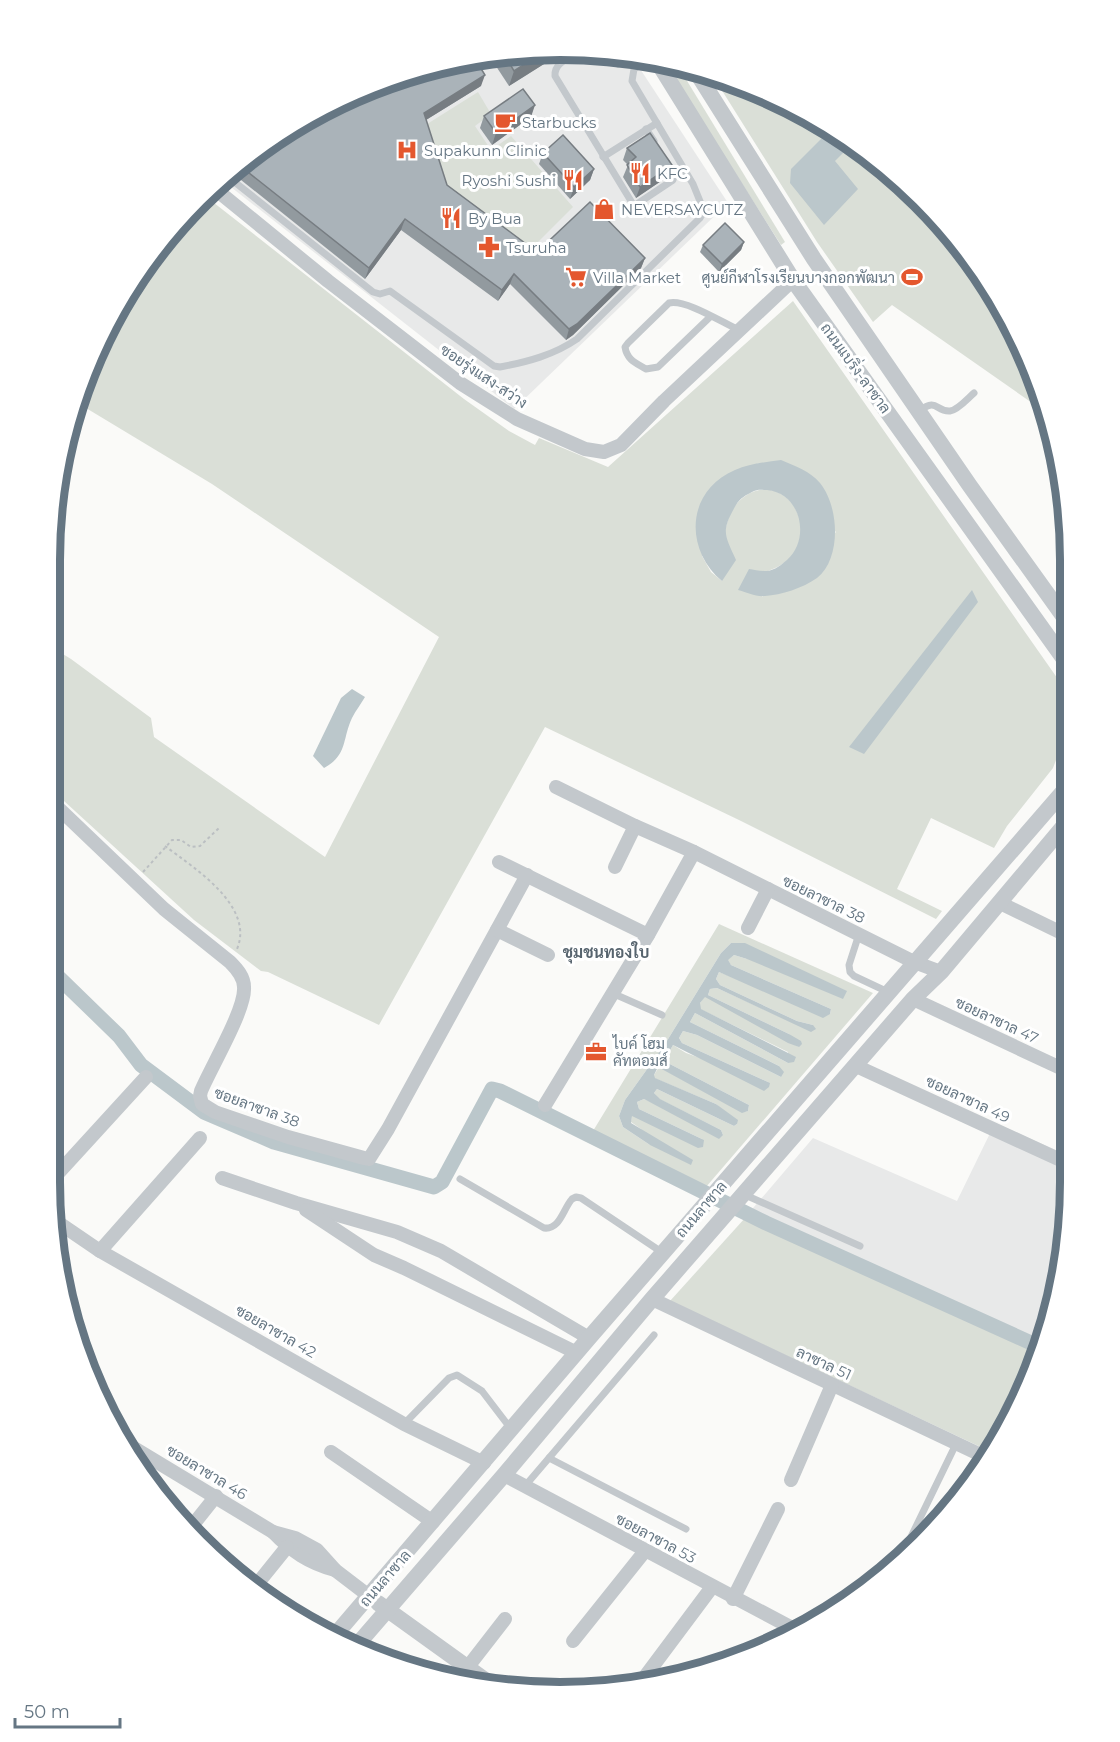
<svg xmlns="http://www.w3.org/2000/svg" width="1120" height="1742" font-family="Montserrat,Sarabun,sans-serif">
  <rect width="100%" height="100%" fill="#fafaf8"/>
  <g fill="#e8e9e9">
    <path d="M526,51L631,55L728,203L514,409L222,180L249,155L428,67Z"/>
    <path d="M995,1123L1067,1155L1066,1248L1041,1342L748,1214L813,1138L957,1201Z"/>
  </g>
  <g fill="#dadfd7" fill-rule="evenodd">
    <path d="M665,63L678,66L785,242L781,245Z"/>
    <path d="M711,73L724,76L815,118L896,176L965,250L1018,335L1048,414L892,305L873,322L817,242Z"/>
    <path d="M478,92L491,114L475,126L491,150L511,136L573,207L525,255L447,190L424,126Z"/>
    <path d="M209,199L464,399L509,431L535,445L539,438L608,467L793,301L1060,682L1067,713L1064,739L1053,768L1007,826L994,848L931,818L897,889L942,911L936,919L739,820L545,727L379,1025L268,972L261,971L194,920L52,790L53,648L71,659L151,718L154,737L325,857L439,637L212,484L81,405L102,335L145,270ZM758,463L836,532L762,597L768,571C779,567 791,560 797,550C806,536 800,509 788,499C766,479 738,493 729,517C721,537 723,561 722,581L711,572L702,556Z"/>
    <path d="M719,924L873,993L706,1187L593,1131ZM731,943L747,959L734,955L727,960L731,965L831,1009L830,1014L719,972L716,979L720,985L797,1021L813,1025L811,1031L717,988L710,989L708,995L789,1034L799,1047L705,996L700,1003V1009L788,1052V1063L695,1013L690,1022L779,1066L781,1077L697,1035L683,1031L679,1038L682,1043L770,1083L686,1053L673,1045L664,1061L749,1105L748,1111L742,1112L659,1067L654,1075V1078L716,1104L737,1124L734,1126L657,1089L654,1093L659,1099L721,1130L723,1135L644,1099L637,1102L639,1109L704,1140L632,1115L631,1122L641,1129L650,1145L623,1127L619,1116L625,1100L665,1044L721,953Z"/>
    <path d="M745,1218L1038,1352L1032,1378L987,1450L670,1301Z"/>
  </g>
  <g fill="#bbc7cb">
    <path d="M831,129L852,144L835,161L858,189L824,225L790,183L791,169Z"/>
    <path d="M781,460C795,466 810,471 820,483C839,506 842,558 817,578C803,588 781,595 765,596C756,597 746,592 738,590L749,569C754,570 761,571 767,571C775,570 781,565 787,560C811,539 801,493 767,490C762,490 759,489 754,491C746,495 740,498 736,505C721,531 724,534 736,560L722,581C684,549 686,491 735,470C749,464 765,462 781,460Z"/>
    <path d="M972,590L978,602L864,754L849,747Z"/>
    <path d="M352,689L365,697C361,704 356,710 352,718C342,739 348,755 324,768L313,756L341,698Z"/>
    <path d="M731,943H745L847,991L843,999L747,959L734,955L728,960L731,965L831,1009L830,1014L823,1018L719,972L716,979L720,985L797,1021L813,1025L816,1029L811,1032L717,988L710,989L708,995L789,1034L801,1041L802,1044L799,1047L788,1043L705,997L700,1003L701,1009L796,1057L794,1062L788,1063L695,1013L690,1022L779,1066L784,1072L781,1077L697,1035L683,1031L679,1038L682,1043L770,1083L769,1087L764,1091L673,1045L664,1061L749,1105L748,1111L742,1113L658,1067L654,1075L655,1078L716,1104L738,1120L737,1124L734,1126L657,1089L654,1093L660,1099L721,1130L723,1135L719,1139L644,1099L637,1102L639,1109L704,1140L703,1147L698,1148L632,1116L631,1123L693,1160L691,1165L650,1145L623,1127L619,1116L625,1100L665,1044L721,953Z"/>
  </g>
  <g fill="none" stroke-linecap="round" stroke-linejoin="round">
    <path stroke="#bbc7cb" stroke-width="15" d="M51,970L119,1036L141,1065L204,1112L274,1142L434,1187L442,1182L492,1089L500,1091L766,1223L1040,1347"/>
    <g stroke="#bbbfc2" stroke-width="2" stroke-dasharray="3 3" stroke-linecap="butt">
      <path d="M165,846C194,868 255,906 237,949"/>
      <path d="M143,872L172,840H181L191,847L200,846L219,828"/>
    </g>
    <g stroke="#c3c8cc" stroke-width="7">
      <path d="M581,52C570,58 554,62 555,76L634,206L673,180L674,174L666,161"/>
      <path d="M610,53L618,64"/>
      <path d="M646,129L654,141"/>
      <path d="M603,157L657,123"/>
      <path d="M227,176L373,292L380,294L390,291L494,366L500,367C527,362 554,355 577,339L700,218L704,211L693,184L632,81L634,69L650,59"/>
      <path d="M710,317L658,367L646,369C636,363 627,360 625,347L628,343L669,303C686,299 723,323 739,330"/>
      <path d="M919,411C938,397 935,412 950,411C958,410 968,398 974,393"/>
      <path d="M859,934L849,965L850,972L854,976L888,992"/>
      <path d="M612,993L662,1015"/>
      <path d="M460,1179L544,1228C560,1230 563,1209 572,1199L576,1197L581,1198L663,1253"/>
      <path d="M743,1194L860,1246"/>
      <path d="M404,1424L449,1378L457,1375L482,1391L511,1429"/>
      <path d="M549,1458L686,1529"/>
      <path d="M525,1486L654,1335"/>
      <path d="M908,1543L956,1444"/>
    </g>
    <g stroke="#c3c8cc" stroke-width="14">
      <path d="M214,188L328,281L460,383L517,419L585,449L604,452L621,445L664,401L793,280"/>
      <path d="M556,787L635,826L694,852L914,962L941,972"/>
      <path d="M52,802L164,909L230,962C237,969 244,977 244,987C246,1009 211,1067 201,1091L200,1096L202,1104L215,1112L288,1137L364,1158L369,1159L388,1129L527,875"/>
      <path d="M499,862L648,935"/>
      <path d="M615,867L635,826"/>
      <path d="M1000,903L1068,936"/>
      <path d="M748,928L768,889"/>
      <path d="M497,930L548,955"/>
      <path d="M913,999L1067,1071"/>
      <path d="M856,1066L1067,1163"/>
      <path d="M545,1105L648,935L694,852"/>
      <path d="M222,1178L296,1203L397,1232L441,1251L589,1338"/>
      <path d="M50,1182L146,1077"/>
      <path d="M306,1210L374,1255L404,1268L577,1353"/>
      <path d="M56,1221L100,1251L404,1424L484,1463"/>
      <path d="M100,1251L200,1138"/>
      <path d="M652,1299L983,1456"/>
      <path d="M124,1442L273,1532C291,1551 309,1563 335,1570"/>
      <path d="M331,1452L433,1522"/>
      <path d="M504,1475L794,1629"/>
      <path d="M791,1480L832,1385"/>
      <path d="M192,1526L216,1496"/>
      <path d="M273,1532L295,1538L317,1550L335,1570L369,1596"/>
      <path d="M253,1589L287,1547"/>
      <path d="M733,1599L778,1509"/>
      <path d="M573,1641L645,1551"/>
      <path d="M467,1668L505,1619"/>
      <path d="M641,1682L712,1587"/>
    </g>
    <g stroke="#c3c8cc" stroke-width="16">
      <path d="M657,61L793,280L1069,666"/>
      <path d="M695,70L814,259L970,486L1069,624"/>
      <path d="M378,1603L485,1680"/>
      <path d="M336,1634L589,1338L1068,786"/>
      <path d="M357,1645L504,1475L652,1299L913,999L941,972L1068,821"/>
    </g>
  </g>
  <g fill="#929a9f">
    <path d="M526,51L563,52L509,86L490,57Z"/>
    <path d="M481,86L426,120L447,185L537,252L645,258L641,268L573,335L566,340L510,284L498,301L401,230L365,279L231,172L249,155Z"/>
    <path d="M484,116L531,117L492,145L480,128Z"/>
    <path d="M627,148L672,165L667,177L636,198L623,177L628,165L623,160Z"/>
    <path d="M543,153L594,169L590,180L570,199L539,164Z"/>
    <path d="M744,242L741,250L719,272L700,252L703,245Z"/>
  </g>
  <g fill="#777d82">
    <path d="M545,51L563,52L509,86L514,71Z"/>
    <path d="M485,75L481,86L421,123L424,113Z"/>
    <path d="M535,105L531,117L492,145L496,133Z"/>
    <path d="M672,165L667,177L636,198L640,187Z"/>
    <path d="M594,169L590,180L570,199L574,187Z"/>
    <path d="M405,219L401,230L365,279L369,268Z"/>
    <path d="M744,242L741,250L719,272L722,264Z"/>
    <path d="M645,258L641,268L573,335L566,340L569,329Z"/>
    <path d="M514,274L510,284L498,301L502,290Z"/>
  </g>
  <g fill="#aab3b9" stroke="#777d82" stroke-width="1.5">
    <path d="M526,51H545L514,71L504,54Z"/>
    <path d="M475,59L485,75L424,113L447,185L537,252L590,202L645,258L577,324L569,329L514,274L502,290L405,219L369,268L239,165L249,155L334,102L428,67Z"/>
    <path d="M523,89L535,105L496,133L484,116Z"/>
    <path d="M650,133L672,165L640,187L627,165L636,157L627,148Z"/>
    <path d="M563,135L594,169L574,187L543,153Z"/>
    <path d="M725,223L744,242L722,264L703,245Z"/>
  </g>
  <defs>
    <symbol id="cafe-bare" viewBox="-9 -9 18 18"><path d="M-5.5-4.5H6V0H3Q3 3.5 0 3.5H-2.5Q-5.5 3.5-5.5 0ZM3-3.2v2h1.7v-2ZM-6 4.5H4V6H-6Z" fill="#e4572e" stroke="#fff" stroke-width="2.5" paint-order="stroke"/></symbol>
    <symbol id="hospital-bare" viewBox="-9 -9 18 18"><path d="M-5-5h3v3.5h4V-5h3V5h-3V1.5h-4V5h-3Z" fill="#e4572e" stroke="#fff" stroke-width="2.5" paint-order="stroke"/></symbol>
    <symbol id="restaurant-bare" viewBox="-9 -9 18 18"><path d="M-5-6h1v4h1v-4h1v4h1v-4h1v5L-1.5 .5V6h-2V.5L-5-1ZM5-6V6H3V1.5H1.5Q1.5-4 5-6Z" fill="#e4572e" stroke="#fff" stroke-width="2.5" paint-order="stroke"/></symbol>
    <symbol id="shop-bare" viewBox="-9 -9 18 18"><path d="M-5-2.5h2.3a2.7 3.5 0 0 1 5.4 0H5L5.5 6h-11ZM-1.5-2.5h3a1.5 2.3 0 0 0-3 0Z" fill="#e4572e" stroke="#fff" stroke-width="2.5" paint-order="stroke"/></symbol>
    <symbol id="pharmacy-bare" viewBox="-9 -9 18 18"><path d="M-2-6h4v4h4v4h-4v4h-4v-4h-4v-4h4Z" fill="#e4572e" stroke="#fff" stroke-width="2.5" paint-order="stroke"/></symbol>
    <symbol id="supermarket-bare" viewBox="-9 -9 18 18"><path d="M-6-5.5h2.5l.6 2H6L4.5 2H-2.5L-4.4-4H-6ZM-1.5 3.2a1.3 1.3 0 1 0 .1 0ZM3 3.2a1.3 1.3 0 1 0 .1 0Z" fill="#e4572e" stroke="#fff" stroke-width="2.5" paint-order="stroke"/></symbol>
    <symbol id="stadium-bare" viewBox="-9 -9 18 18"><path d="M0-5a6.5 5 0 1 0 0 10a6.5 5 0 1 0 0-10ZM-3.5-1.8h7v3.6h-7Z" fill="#e4572e" stroke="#fff" stroke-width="2.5" paint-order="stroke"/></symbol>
    <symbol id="office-bare" viewBox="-9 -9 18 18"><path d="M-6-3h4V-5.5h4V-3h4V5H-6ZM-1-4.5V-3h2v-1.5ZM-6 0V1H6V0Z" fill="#e4572e" stroke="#fff" stroke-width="2.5" paint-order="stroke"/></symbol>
  </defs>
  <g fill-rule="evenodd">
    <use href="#cafe-bare" x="490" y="107" width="30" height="30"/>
    <use href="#hospital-bare" x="392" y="135" width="30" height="30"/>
    <use href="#restaurant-bare" x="625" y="158" width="30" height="30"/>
    <use href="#restaurant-bare" x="558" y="165" width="30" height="30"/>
    <use href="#shop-bare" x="589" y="194" width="30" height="30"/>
    <use href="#restaurant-bare" x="436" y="203" width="30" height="30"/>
    <use href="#pharmacy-bare" x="474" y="232" width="30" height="30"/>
    <use href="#supermarket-bare" x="561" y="262" width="30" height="30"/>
    <use href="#stadium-bare" x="897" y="262" width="30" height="30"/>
    <use href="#office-bare" x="581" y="1037" width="30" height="30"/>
  </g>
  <g text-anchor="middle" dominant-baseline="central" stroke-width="6" stroke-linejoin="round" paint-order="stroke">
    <g font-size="15" fill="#657683" stroke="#fff" text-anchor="start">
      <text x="522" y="122">Starbucks</text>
      <text x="424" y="150">Supakunn Clinic</text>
      <text x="657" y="173">KFC</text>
      <text x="556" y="180" text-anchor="end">Ryoshi Sushi</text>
      <text x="621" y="209">NEVERSAYCUTZ</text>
      <text x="468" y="218">By Bua</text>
      <text x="506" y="247">Tsuruha</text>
      <text x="593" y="277">Villa Market</text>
      <text x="895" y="277" text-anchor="end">ศูนย์กีฬาโรงเรียนบางกอกพัฒนา</text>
      <text x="613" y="1043">ไบค์ โฮม<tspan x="613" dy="17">คัทตอมส์</tspan></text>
    </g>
    <g font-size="15" fill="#657683" stroke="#fff">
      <text transform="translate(856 368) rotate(54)">ถนนแบริ่ง-ลาซาล</text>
      <text transform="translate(484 376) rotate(34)">ซอยรุ่งแสง-สว่าง</text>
      <text transform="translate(824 899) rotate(26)">ซอยลาซาล 38</text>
      <text transform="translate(997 1020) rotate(25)">ซอยลาซาล 47</text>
      <text transform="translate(968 1099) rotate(25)">ซอยลาซาล 49</text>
      <text transform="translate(257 1107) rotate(20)">ซอยลาซาล 38</text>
      <text transform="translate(701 1209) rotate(-49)">ถนนลาซาล</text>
      <text transform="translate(276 1331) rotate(30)">ซอยลาซาล 42</text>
      <text transform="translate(824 1363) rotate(25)">ลาซาล 51</text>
      <text transform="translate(207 1472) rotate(31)">ซอยลาซาล 46</text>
      <text transform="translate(656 1538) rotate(28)">ซอยลาซาล 53</text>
      <text transform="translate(385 1578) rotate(-49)">ถนนลาซาล</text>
    </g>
    <g font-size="16" font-weight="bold" fill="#57646e" stroke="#fff">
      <text x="606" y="952">ชุมชนทองใบ</text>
    </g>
  </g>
  <path d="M0 0H1120V1742H0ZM560 60H560A500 500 0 0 1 1060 560V1182A500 500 0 0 1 560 1682H560A500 500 0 0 1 60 1182V560A500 500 0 0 1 560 60Z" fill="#fff" fill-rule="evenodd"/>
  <path fill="none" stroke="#657683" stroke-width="8" d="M560 60H560A500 500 0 0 1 1060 560V1182A500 500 0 0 1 560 1682H560A500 500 0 0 1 60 1182V560A500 500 0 0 1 560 60Z"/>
  <path d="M15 1718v9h105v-9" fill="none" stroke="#657683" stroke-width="3"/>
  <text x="24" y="1718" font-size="18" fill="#657683" stroke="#ffffff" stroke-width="4.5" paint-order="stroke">50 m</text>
</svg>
